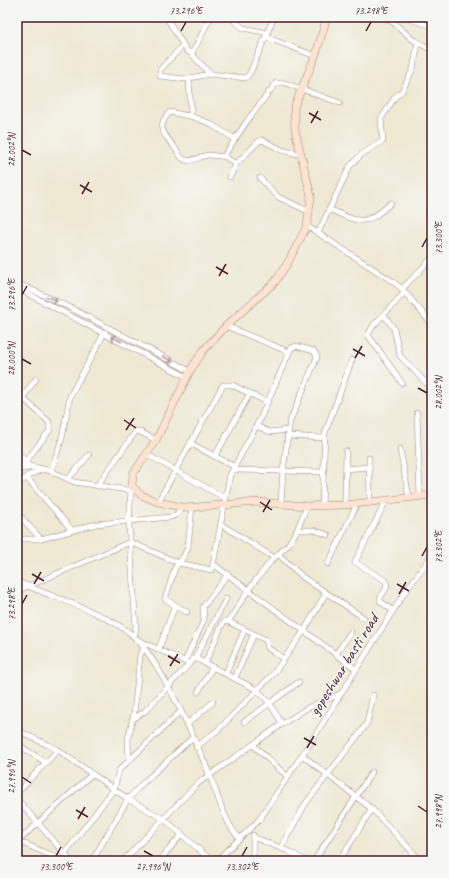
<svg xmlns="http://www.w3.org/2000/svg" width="449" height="878" font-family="Caveat,sans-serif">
  <rect width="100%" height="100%" fill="#f6f6f2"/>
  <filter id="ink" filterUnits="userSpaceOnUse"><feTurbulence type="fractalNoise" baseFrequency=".025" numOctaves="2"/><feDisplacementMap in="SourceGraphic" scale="8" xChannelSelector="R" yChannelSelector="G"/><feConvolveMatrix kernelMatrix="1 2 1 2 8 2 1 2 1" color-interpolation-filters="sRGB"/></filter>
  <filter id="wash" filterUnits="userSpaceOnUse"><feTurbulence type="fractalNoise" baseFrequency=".012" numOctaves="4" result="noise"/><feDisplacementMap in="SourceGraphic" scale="16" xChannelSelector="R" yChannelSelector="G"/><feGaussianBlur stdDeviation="0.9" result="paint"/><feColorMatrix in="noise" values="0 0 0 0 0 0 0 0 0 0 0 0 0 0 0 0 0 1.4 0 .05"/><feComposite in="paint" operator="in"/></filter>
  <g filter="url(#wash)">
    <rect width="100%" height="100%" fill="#efe9d4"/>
  </g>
  <g filter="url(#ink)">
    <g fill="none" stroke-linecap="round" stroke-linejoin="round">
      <defs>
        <g id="street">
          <path d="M166,17L187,51L191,53C195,51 206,24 211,17"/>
          <path d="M230,17L243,28L268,33"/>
          <path d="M383,17L393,22"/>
          <path d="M393,17V22L412,39L432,50"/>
          <path d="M403,17L432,26"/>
          <path d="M266,37L315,56"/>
          <path d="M183,45L160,70V76L185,79L210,74L246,78L250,73L274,17"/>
          <path d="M191,53L210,74"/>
          <path d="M189,79L191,114L188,116L170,112C154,129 165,134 175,148C178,152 180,158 185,160C193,163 201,155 209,155C214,155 219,157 224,156L247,121L276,83H285L340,103"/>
          <path d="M190,116L209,123L235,139"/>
          <path d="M224,156L236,164L230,177"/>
          <path d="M236,164L259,141L262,140L282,150L302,155"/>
          <path d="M260,178L278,197L310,212"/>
          <path d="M329,209C359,223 365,227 391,203"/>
          <path d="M307,226L392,281L402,289L432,324"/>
          <path d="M318,233L350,166L362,154L383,141L381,119L395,97L402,91L413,69L418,43"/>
          <path d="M17,283L71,308L190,371"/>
          <path d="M17,288L187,377"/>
          <path d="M402,289L432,258"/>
          <path d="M384,315L394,329L400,356L432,389"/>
          <path d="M226,326L289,352"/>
          <path d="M402,383L368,335L373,326L405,292"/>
          <path d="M23,398L49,422L50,430L26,461"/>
          <path d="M429,404L432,401"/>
          <path d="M17,405L36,379"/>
          <path d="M417,413L420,496"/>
          <path d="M256,426L270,432L288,430"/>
          <path d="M287,436L325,438"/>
          <path d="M190,443L235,467"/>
          <path d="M400,449L409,497"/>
          <path d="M17,452L27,463"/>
          <path d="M146,454L225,498"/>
          <path d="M215,456L250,393"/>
          <path d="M369,458L370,503"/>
          <path d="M17,463L51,471L74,482L134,491"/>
          <path d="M17,469L32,468"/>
          <path d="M346,469L369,467"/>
          <path d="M233,470L323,472"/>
          <path d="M51,471L62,438L70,396L105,332"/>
          <path d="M26,477L72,530"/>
          <path d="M68,479L89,455"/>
          <path d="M17,485L29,475L41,470"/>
          <path d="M97,486L136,431H138L156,440"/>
          <path d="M131,490L129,526L136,629L134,637"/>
          <path d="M386,501L355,562L386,581L387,587L380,598V601L393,611"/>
          <path d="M158,502L223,385H232L267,402"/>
          <path d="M345,505L346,451"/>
          <path d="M322,506L325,433L352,360"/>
          <path d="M17,513L41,539"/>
          <path d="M222,525L273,557"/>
          <path d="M297,530H314L328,535"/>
          <path d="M17,539H41L96,524L171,517L177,514L181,508"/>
          <path d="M278,554L304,578L364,618"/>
          <path d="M213,564L356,669"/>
          <path d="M328,564L357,504"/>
          <path d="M17,581C52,598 100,610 130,633C158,655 196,741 210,776C219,798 224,822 240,839"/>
          <path d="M17,591L130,542L179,563L212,570L230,475L260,419L291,348L296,346L314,351L317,357L290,421L283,471L281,503"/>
          <path d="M187,612L165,599L175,568L184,556L188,547L192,507"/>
          <path d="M227,621L266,640L268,648L284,659"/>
          <path d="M136,639L188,663"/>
          <path d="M159,648L175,606"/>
          <path d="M336,654L351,632"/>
          <path d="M195,658L257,690L269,702L282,724"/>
          <path d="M185,661L204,620L203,607L228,574"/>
          <path d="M205,663L223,623L230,619L249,589L271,561L288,545L297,530L307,506"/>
          <path d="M226,673L244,631"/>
          <path d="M235,678L253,636"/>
          <path d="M198,692L213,667"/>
          <path d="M133,719L144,712L195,658L226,599"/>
          <path d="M244,722L299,682"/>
          <path d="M186,725L213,702"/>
          <path d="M17,730L58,750L128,799L164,819L212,861"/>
          <path d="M17,744L45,762"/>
          <path d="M253,745L288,777"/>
          <path d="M196,747L218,730L274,673L304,631L326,593"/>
          <path d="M302,755L372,809L421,861"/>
          <path d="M129,759L128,739L134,713L140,655L144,648"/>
          <path d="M17,793L58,750"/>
          <path d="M17,799L71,861"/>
          <path d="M253,835V861"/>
          <path d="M253,837L288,851L306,861"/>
          <path d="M18,841L57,858"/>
          <path d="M17,842L92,774"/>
          <path d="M281,847L306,803L363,729L367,723L373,695"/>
          <path d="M65,853L114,789L119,770L180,712"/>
          <path d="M92,861L128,799L143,783L192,738"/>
          <path d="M123,861L197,784L282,724L309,707L340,694"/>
          <path d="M159,861L182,834"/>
          <path d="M216,861L259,820L314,737L403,595L432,555"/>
          <path d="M314,861L372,772"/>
          <path d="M339,861L372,809"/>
        </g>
        <path id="secondary" d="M327,17L316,54L294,107L295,130L311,196L307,226L287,264L275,282L226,326L203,351L190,371L156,440L133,474L132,486L141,495L158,502L186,508L257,502L307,506L345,505L432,495"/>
      </defs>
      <use href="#street" stroke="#9c8480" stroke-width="6"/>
      <use href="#secondary" stroke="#9c8480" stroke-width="8"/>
      <use href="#street" stroke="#fff" stroke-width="5"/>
      <use href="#secondary" stroke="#fde4d1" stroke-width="7"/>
    </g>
    <defs><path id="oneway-shaft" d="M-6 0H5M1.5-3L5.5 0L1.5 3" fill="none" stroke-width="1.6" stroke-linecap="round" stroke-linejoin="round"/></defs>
    <g stroke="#ae9aa0">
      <use href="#oneway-shaft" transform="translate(52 299) rotate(26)"/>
      <use href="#oneway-shaft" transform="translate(116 339) rotate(-152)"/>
      <use href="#oneway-shaft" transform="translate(168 359) rotate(28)"/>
    </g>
  </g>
  <path fill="none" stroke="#4a1f2b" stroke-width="1.5" d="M181,31L186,22M366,31L371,22M309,113L321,120M311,123L318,111M22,150L31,155M80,185L92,192M82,194L89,182M422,247L427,238M216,267L228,274M219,276L226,264M22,295L27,286M353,349L365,356M355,358L362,346M22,359L31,364M418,388L427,393M124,420L136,428M126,430L134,418M260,502L272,510M263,512L270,500M422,556L427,547M32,574L44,581M34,584L41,572M397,584L409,591M399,594L406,582M22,604L27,595M168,656L180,663M170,666L178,654M304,738L316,745M307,748L314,736M22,777L31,783M418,806L427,812M76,810L88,817M78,819L85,807M144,851L153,856M56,856L61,847M242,856L247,847"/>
  <g text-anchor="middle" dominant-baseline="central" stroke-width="3.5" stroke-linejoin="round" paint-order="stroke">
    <g font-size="16" fill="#4a1f2b" stroke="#f6f6f2">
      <text transform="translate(344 665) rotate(-58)">gopeshwar basti road</text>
    </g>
  </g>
  <rect width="449" height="878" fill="none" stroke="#f6f6f2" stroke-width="44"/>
  <rect x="22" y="22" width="405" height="834" fill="none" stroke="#4a1f2b" stroke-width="1.5"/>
  <g font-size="10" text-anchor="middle" fill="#4a1f2b">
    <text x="186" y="14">73.296°E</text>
    <text x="371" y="14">73.298°E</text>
    <text transform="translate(11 150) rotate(-90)" y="4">28.002°N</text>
    <text transform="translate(438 238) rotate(-90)" y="4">73.300°E</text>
    <text transform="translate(11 295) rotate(-90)" y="4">73.296°E</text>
    <text transform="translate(11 359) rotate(-90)" y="4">28.000°N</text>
    <text transform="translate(438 393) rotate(-90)" y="4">28.002°N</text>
    <text transform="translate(438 547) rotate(-90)" y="4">73.302°E</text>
    <text transform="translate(11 604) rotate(-90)" y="4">73.298°E</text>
    <text transform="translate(11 777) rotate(-90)" y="4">27.996°N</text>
    <text transform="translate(438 812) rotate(-90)" y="4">27.998°N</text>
    <text x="56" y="870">73.300°E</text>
    <text x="153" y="870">27.996°N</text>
    <text x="242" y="870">73.302°E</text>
  </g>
</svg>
